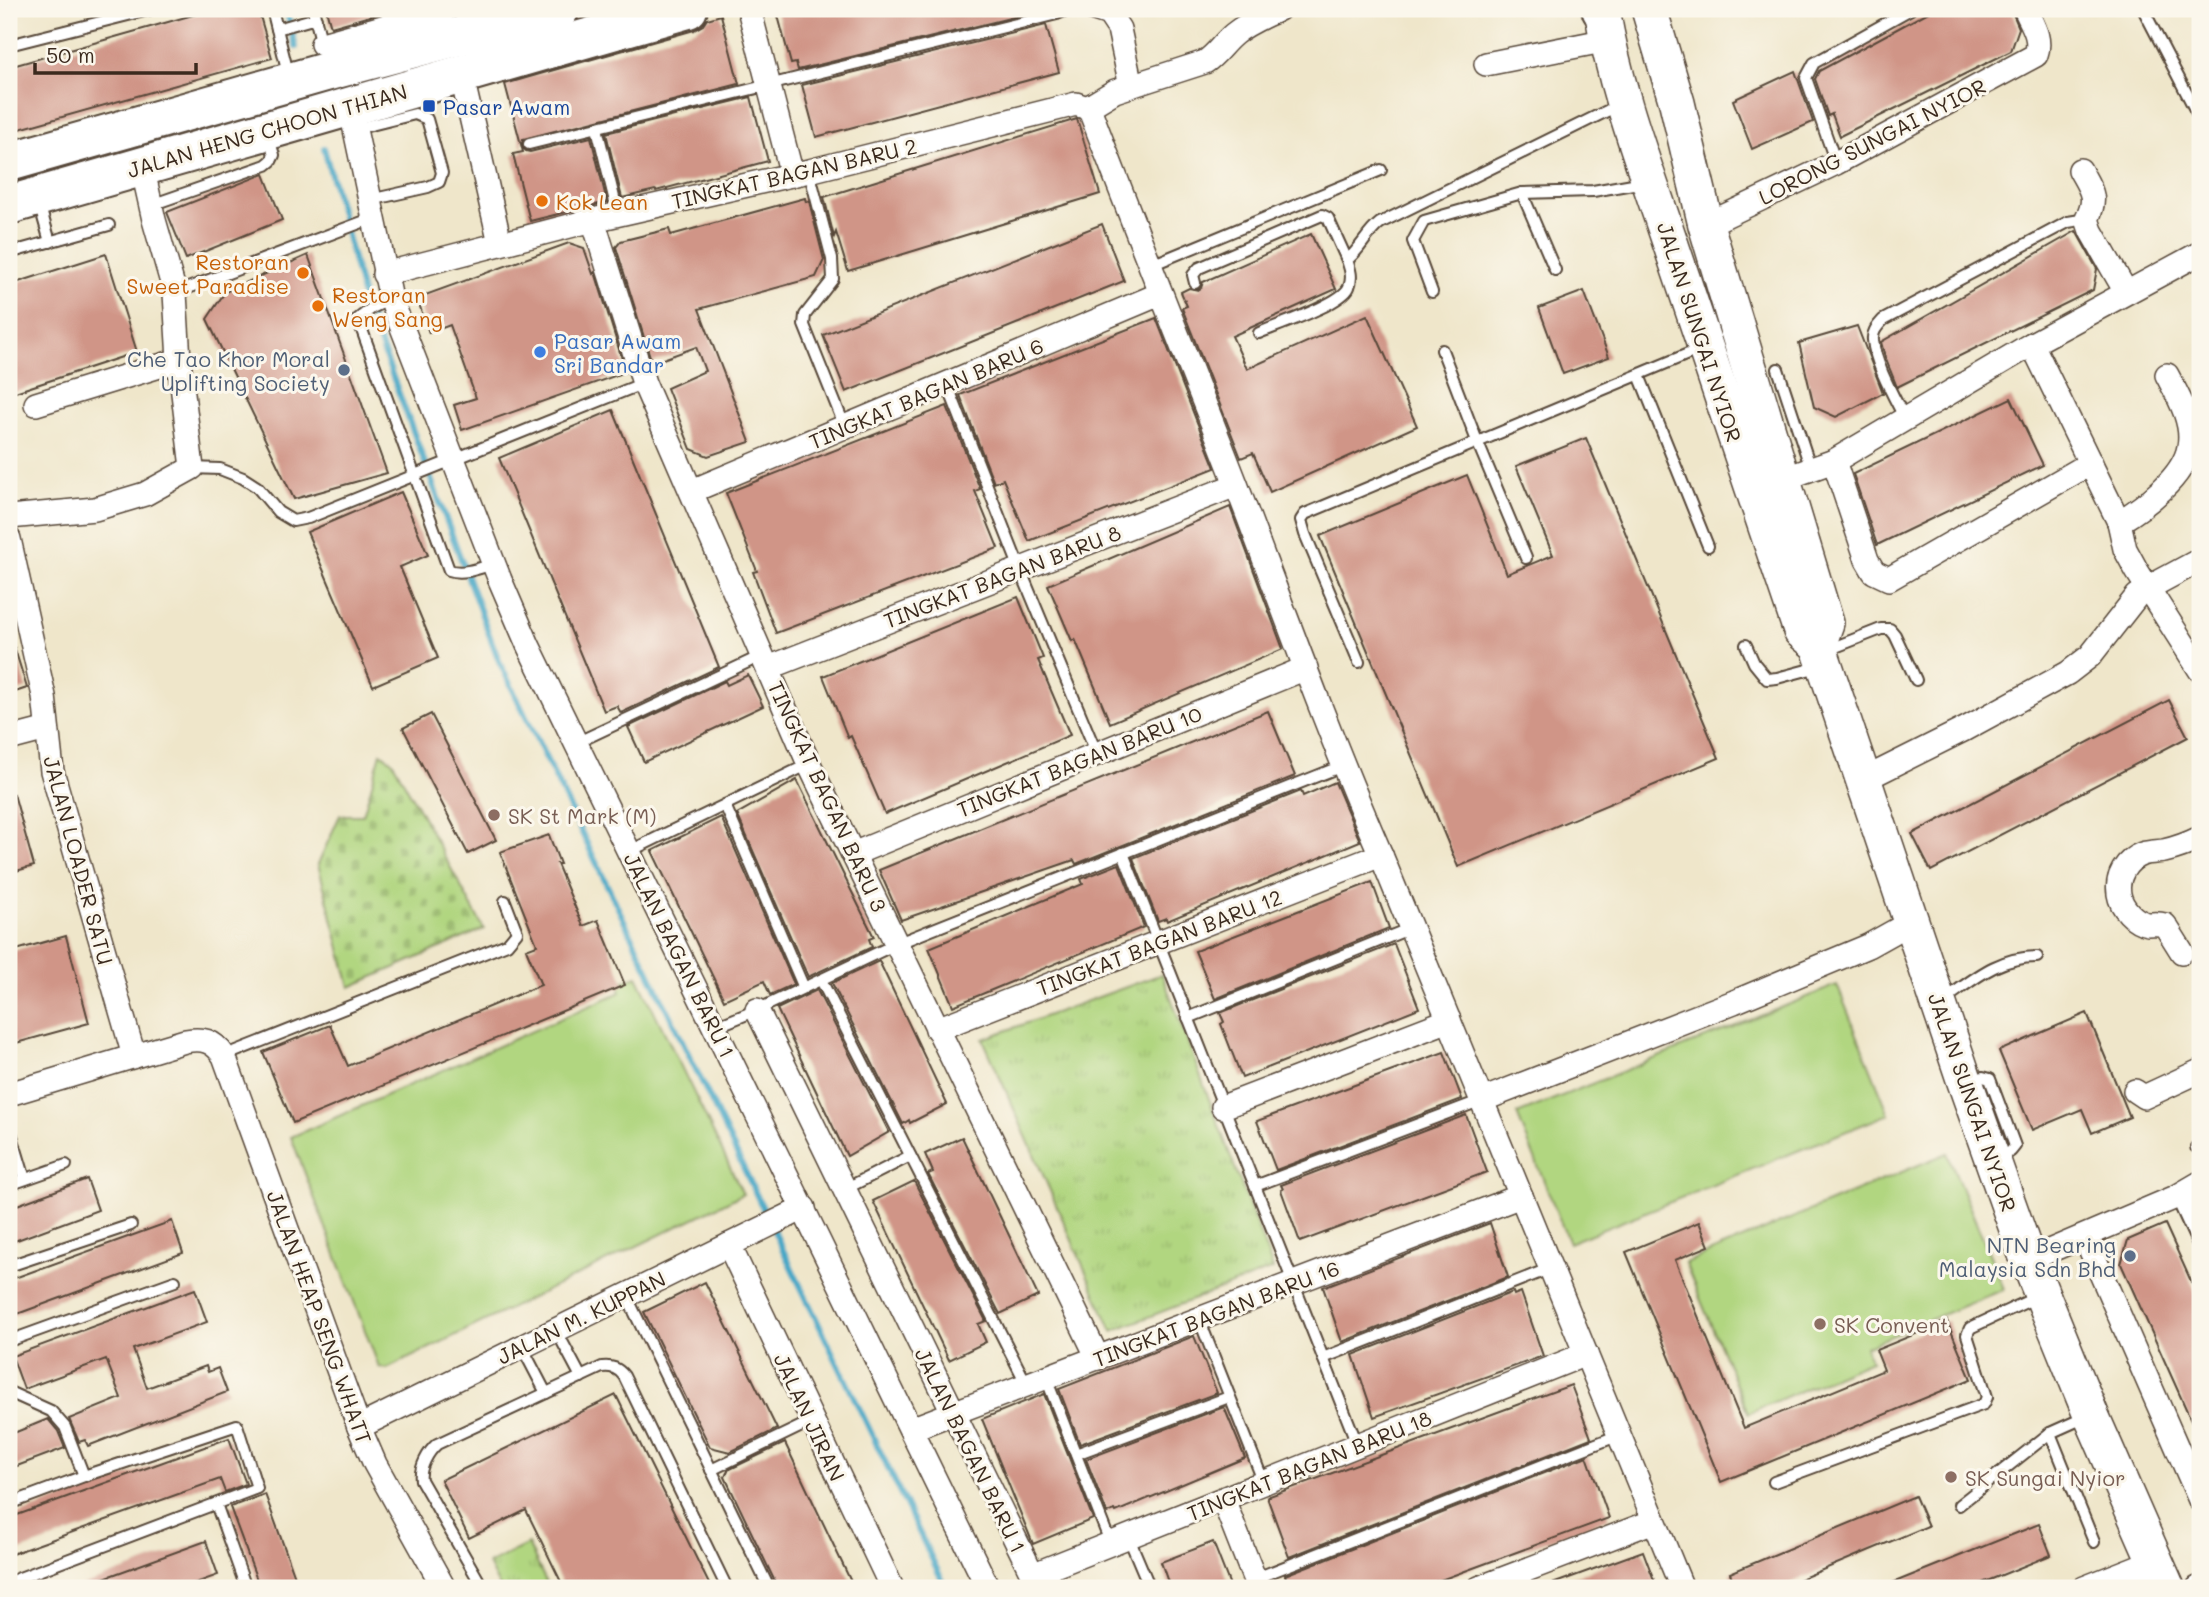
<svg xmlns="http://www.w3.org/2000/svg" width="2209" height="1597" font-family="Mali,sans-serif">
  <defs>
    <pattern id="grass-tufts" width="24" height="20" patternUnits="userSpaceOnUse" patternTransform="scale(1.75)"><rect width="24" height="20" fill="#b1d680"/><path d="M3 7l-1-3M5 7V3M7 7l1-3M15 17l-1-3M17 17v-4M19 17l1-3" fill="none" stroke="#99b86e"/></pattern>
    <pattern id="cemetery-stones" width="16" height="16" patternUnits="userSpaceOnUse" patternTransform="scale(1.75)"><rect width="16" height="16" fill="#b1d680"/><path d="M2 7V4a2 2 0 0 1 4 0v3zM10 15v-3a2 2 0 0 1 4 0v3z" fill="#99b86e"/></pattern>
  </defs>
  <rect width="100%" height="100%" fill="#fbf7ec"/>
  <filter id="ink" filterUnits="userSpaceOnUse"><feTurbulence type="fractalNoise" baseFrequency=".0143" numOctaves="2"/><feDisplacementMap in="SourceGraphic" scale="14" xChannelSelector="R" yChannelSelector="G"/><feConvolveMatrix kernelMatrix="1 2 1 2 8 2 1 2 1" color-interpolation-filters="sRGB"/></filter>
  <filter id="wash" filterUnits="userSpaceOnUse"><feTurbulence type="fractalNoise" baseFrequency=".00686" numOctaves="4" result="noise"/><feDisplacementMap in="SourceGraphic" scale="28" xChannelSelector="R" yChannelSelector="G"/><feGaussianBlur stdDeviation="1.57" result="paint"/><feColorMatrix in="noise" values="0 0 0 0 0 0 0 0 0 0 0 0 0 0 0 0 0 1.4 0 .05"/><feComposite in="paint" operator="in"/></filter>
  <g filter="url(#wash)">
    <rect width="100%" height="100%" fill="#efe6ca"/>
    <g fill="url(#grass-tufts)" stroke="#76804f" stroke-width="2">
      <path d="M1162,974L1273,1269L1112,1331L983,1039Z"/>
      <path d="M528,1544L549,1588H500L488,1564Z"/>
    </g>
    <path fill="url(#cemetery-stones)" stroke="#76804f" stroke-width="2" d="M381,753L393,762L484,929L350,987L318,864L340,815H363Z"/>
    <g fill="#b1d680" stroke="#76804f" stroke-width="2">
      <path d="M637,976L743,1194L387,1369L379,1367L291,1137L621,992L618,983Z"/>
      <path d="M1837,985L1889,1114L1569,1243L1517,1114Z"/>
      <path d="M1947,1153L2004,1289L1865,1347L1871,1361L1748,1413L1685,1263Z"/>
    </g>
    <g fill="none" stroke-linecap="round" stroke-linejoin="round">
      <g stroke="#47a7c6" stroke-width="6">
        <path d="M286,9L296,47"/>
        <path d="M324,148L363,297L499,661L946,1588"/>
      </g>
    </g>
    <g id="blocks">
      <g fill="#d09587">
        <path d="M214,9H258L272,58L9,132V67Z"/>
        <path d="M326,9H395L331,27Z"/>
        <path d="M788,9H1042V10L798,70L796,63L791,64L777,12Z"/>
        <path d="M1934,9H2011L2019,28L2011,51L1840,136L1832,114L1828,116L1815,79L1819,71Z"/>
        <path d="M721,15L739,84L523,139L522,147L526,151L530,152L591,137L607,202L530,221L513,154L523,152L505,84L694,30L703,25L707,19Z"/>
        <path d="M1046,25L1059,72L816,137L802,85Z"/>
        <path d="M1795,71L1813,122L1752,149L1733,100Z"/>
        <path d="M751,97L768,161L656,191L655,190L622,198L606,133Z"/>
        <path d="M1077,119L1100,194L848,271L836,232L834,237L824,197Z"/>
        <path d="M264,174L282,220L186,259L167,212Z"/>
        <path d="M805,198L806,202L809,201L824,260L816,277L699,309L750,442L708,456L691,449L667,388L705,371L696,347L652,363L616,247L621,241L669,229L671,235Z"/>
        <path d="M1102,224L1124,281L846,392L823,335Z"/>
        <path d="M2076,231L2097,269L2093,290L1897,387L1885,357L1881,342Z"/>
        <path d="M1311,234L1336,289L1232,336L1247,369L1367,315L1417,426L1270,492L1253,453L1241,458L1182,308L1187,306L1181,292L1189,288L1198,290L1201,288L1203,282Z"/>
        <path d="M569,243L584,248L593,274L595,272L626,372L462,430L454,405L476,398L450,325L429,333L417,298Z"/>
        <path d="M106,254L137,352L9,394V285Z"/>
        <path d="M308,255L387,473L294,499L207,319L225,292Z"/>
        <path d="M1584,291L1609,357L1563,374L1539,308Z"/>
        <path d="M1156,318L1215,468L1029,541L1003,479L994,483L960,395Z"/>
        <path d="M1857,326L1883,393L1836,417L1814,407L1799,343Z"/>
        <path d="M2011,398L2043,465L1877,545L1853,474Z"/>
        <path d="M947,406L980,489L975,491L998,548L776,633L753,572L757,571L726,493Z"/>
        <path d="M613,410L719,667L621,713L617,706L604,711L499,458Z"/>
        <path d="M1586,438L1719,758L1458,867L1320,536L1467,475L1507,574L1553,555L1516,466Z"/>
        <path d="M401,492L428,555L400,567L438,658L373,686L307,532Z"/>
        <path d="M1230,507L1283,649L1110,723L1075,639L1072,641L1048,585Z"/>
        <path d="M1018,597L1043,658L1038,660L1070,735L885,814L851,736L848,738L823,676Z"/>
        <path d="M9,643H13L27,688L9,694Z"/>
        <path d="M748,675L763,706L644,762L628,727L725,681L727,685Z"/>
        <path d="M2169,700L2188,737L1931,871L1912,834Z"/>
        <path d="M1268,711L1295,776L1076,864L1074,860L901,920L879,870Z"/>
        <path d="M431,714L496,840L468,854L403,728Z"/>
        <path d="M797,780L874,937L869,939L872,947L808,977L737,814Z"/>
        <path d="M1335,782L1360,841L1167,921L1166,918L1158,921L1133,858L1301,791L1303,796Z"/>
        <path d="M14,794L34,866L9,873V795Z"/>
        <path d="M721,817L794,984L770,995L764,981L724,1000L652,851Z"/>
        <path d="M549,835L560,864H557L583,926L598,920L625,985L293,1123L263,1052L330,1025L348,1066L541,985L526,949L537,945L500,852Z"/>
        <path d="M1119,864L1144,927L953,1006L929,948L1083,884L1081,879Z"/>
        <path d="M1372,882L1389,928L1215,999L1195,951Z"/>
        <path d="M66,936L89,1023L9,1045V952Z"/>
        <path d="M1394,944L1419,1008L1242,1078L1221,1024L1224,1022L1220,1013Z"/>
        <path d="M879,961L947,1104L910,1123L909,1120L903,1124L832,983Z"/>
        <path d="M817,990L889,1132L847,1156L777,1009Z"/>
        <path d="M2087,1013L2130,1117L2092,1133L2082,1109L2032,1130L1999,1051Z"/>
        <path d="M1444,1052L1462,1099L1276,1170L1257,1121Z"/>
        <path d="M1466,1115L1487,1172L1300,1242L1281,1190L1283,1189L1281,1185Z"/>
        <path d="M962,1137L1038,1296L1000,1314L928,1174L933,1172L925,1154Z"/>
        <path d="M87,1179L98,1210L9,1243V1208Z"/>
        <path d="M914,1181L986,1321L978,1324L986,1342L949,1360L873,1201Z"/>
        <path d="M172,1221L183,1253L9,1317V1280Z"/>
        <path d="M1699,1222L1709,1246L1675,1260L1744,1428L1884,1370L1876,1350L1947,1321L1971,1379L1721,1482L1626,1252Z"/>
        <path d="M1490,1223L1508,1277L1342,1342L1323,1287Z"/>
        <path d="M2165,1224L2200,1301V1440L2121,1264L2128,1240Z"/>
        <path d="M705,1282L777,1429L730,1452L710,1447L644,1312Z"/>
        <path d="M195,1289L207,1322L133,1349L147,1388L206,1366L208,1372L218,1368L227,1392L88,1446L85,1440L79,1442L69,1419L121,1398L106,1359L24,1389L12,1356Z"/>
        <path d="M1513,1292L1514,1295L1521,1292L1543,1356L1374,1417L1353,1355Z"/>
        <path d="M1194,1336L1217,1393L1080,1444L1059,1389Z"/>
        <path d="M1571,1385L1591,1438L1289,1557L1267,1497Z"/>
        <path d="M1044,1394L1093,1519L1033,1544L982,1419Z"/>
        <path d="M616,1395L711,1588H564L526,1510L469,1538L441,1480Z"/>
        <path d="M1224,1407L1245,1458L1116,1512L1115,1510L1107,1513L1086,1459Z"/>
        <path d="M48,1419L58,1431L65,1448L9,1469V1435Z"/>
        <path d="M229,1438L246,1484L225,1492L220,1479L9,1555V1518Z"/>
        <path d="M785,1443L854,1588H778L725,1477L728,1470Z"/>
        <path d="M1587,1456L1609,1518L1419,1588H1290L1285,1575Z"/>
        <path d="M265,1494L299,1588H260L230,1507Z"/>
        <path d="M1915,1496L1928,1526L1779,1588H1736L1730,1573Z"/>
        <path d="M2039,1524L2051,1555L1970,1588H1880Z"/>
        <path d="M206,1541L218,1575L182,1588H82V1586Z"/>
        <path d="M1213,1542L1231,1588H1170L1161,1562Z"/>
        <path d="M1643,1551L1657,1588H1547V1586Z"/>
      </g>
    </g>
  </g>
  <g filter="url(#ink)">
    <use href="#blocks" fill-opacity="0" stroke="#564638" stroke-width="2"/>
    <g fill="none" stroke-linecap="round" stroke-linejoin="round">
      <defs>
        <g id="lane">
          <path d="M272,9L289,77"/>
          <path d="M313,9L322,45"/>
          <path d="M2143,9L2200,119"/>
          <path d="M277,29L316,18"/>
          <path d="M9,45L152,9"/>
          <path d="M597,128L618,214"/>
          <path d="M355,129L415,114L427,119L442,173L439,182L428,187L370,200"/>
          <path d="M529,144L1057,14L1069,9"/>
          <path d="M1836,163L1806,78L1814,63L1911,9"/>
          <path d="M809,171L832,259L833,279L805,315L804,325L845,427"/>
          <path d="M1522,193L1555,270"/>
          <path d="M39,203L50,242"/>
          <path d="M151,205L266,165L271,161L274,155L268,136"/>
          <path d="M9,253L109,225"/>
          <path d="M1149,266L1381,170"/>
          <path d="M1195,283L1193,275L1199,268L1322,215L1328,218L1347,260"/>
          <path d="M1432,292L1413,241L1424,221L1522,193L1593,191L1644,182"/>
          <path d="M175,293L373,218"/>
          <path d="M391,299L372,308L358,319L449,570C463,575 480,568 494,564"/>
          <path d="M1259,333C1278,325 1342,304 1349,287C1353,277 1350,269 1347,260C1361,249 1366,234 1380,223L1619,105"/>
          <path d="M1442,350L1477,441L1526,558"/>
          <path d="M1778,369L1811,469"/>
          <path d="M1639,375L1708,546"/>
          <path d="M947,384L1020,569L1097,754"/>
          <path d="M1905,419C1894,397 1875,364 1873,340C1872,331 1878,326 1883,320L2068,222L2087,219"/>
          <path d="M192,468L220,469L243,478L257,487L278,512L293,521L308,518L644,383"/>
          <path d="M1746,645L1754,663L1767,679L1777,678L1822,666"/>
          <path d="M1825,651L1881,629H1890L1895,635L1916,680"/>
          <path d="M1359,662L1305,534L1301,520L1305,514L1700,349"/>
          <path d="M576,743L763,655"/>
          <path d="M725,805L804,988"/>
          <path d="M630,851L809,764"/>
          <path d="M1123,853L1358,1446"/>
          <path d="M821,980L1027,1385"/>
          <path d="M1944,1000C1974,979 1998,957 2037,957"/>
          <path d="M1188,1018L1411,928"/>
          <path d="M715,1027L757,1010L896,944L1342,766"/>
          <path d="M224,1056L507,944L517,932L505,901"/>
          <path d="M1971,1081L1983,1077L1990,1079L2015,1146L2011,1151L1998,1160"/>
          <path d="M9,1126L25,1179"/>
          <path d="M2196,1147L2200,1145"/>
          <path d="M9,1185L66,1165"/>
          <path d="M1255,1186L1482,1100"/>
          <path d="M845,1189L910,1156"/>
          <path d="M2176,1197L2200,1249"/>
          <path d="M9,1266L131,1225"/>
          <path d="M626,1295L769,1588"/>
          <path d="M1199,1319L1264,1483"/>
          <path d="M556,1330L581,1377"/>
          <path d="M9,1341L175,1281"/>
          <path d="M522,1347L546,1393"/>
          <path d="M1323,1358L1551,1268"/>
          <path d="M1046,1378L1110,1542"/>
          <path d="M9,1392L51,1411L65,1427L84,1476"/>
          <path d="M2050,1433L2094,1542"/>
          <path d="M1076,1454L1229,1397"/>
          <path d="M711,1470L812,1421"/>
          <path d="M1774,1482L1984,1404L1987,1397L1967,1335L1970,1328L2039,1296"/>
          <path d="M9,1504L84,1476L237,1425L257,1488L9,1582"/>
          <path d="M216,1504L246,1588"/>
          <path d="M1959,1505L2050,1433L2088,1416"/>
          <path d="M1128,1536L1150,1588"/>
          <path d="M1254,1579L1619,1435"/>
          <path d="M483,1588L421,1480C419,1468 428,1452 437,1444L602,1367C612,1366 618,1368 624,1376L727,1588"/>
        </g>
        <g id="street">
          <path d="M749,9L792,175"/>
          <path d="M1094,9L1109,14L1119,29L1131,86"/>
          <path d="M322,44L446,9"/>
          <path d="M1486,64L1608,40"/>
          <path d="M461,73L500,243"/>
          <path d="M350,106L391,299L500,580L528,645L988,1588"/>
          <path d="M1087,108L1115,91L1205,62C1217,54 1223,43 1234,34C1247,23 1263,17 1279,9"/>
          <path d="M2080,170C2091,190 2098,197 2087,219L2091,231L2126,292"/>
          <path d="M593,220L644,383L809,764L1098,1358"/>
          <path d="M1706,225L1836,163L2036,55C2042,38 2032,24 2025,9"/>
          <path d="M384,274L593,220L809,171L1076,104L1087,108L1091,113C1138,237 1188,360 1236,484C1283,608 1328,733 1381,855L1682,1588"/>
          <path d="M2032,344L2119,522L2125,549L2137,571L2200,670"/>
          <path d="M36,404L179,360"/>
          <path d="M1834,461L1867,560L1874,572L1889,579L2091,463"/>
          <path d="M1772,483L1834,461L2032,344L2200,253"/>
          <path d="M692,491L1160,294"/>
          <path d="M9,517L95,509L145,494L192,468L179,360L175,293L154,220L142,166"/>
          <path d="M2119,522C2144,507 2184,477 2189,447C2194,422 2178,396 2167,375"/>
          <path d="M9,539L44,696L52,771L134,1056"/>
          <path d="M768,668L1236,485"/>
          <path d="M9,739L47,729"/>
          <path d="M1863,780L1965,729L2068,673L2090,656L2137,596L2148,588L2200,560"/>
          <path d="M853,854L1306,668"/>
          <path d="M2182,952L2165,925C2158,923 2154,924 2148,924C2134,922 2121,907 2119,894C2116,877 2126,860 2142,854C2149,852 2157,852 2164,851C2177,848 2188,844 2200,838"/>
          <path d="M757,1010L1039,1588"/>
          <path d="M937,1029L1381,855"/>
          <path d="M2135,1091L2144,1097L2200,1071"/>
          <path d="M9,1094L185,1041C203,1038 213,1040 224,1056L359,1427L375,1464L444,1588"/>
          <path d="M1482,1100L1734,1002L1868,946L1911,922"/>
          <path d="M1223,1107L1449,1020"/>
          <path d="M2189,1191L2200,1216"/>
          <path d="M2085,1237L2200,1500"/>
          <path d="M729,1245L892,1588"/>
          <path d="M2028,1260L2176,1197L2200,1183"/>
          <path d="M359,1427L804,1208"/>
          <path d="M911,1429L1521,1196"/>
          <path d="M1223,1499L1258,1588"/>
          <path d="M1032,1575L1586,1354"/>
          <path d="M1479,1588L1654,1521"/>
          <path d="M2084,1588L2155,1560"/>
          <path d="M2198,1588L2200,1587"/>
        </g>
        <g id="primary">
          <path d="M1602,9C1615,90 1646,170 1672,248C1715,376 1757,504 1801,631L1818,645L1965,1082L2028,1260L2091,1415L2167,1588"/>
          <path d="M1649,9L1677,103L1706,225L1826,623L1818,645"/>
        </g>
        <g id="highway">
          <path d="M1601,9L1602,11"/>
          <path d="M9,162L329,71L560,9"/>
          <path d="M9,205L688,9"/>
        </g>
      </defs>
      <use href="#lane" stroke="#564638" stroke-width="14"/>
      <use href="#street" stroke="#564638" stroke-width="26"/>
      <use href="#primary" stroke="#564638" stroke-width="38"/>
      <use href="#highway" stroke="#564638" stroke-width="42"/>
      <use href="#lane" stroke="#fff" stroke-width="10"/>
      <use href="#street" stroke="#fff" stroke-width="23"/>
      <use href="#primary" stroke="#fff" stroke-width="35"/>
      <use href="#highway" stroke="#fff" stroke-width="38"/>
    </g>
  </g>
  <rect fill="#1a4fb4" stroke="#fbf7ec" stroke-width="2.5" x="422" y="99" width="14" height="14" rx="3.5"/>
  <g fill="#e8710a" stroke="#fbf7ec" stroke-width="2.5">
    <circle cx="542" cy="201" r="7"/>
    <circle cx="303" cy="273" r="7"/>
    <circle cx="318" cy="306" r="7"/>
  </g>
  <circle fill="#3f7fe0" stroke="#fbf7ec" stroke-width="2.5" cx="540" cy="352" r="7"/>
  <g fill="#5c6f8a" stroke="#fbf7ec" stroke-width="2.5">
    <circle cx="344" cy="370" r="7"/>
    <circle cx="2130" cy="1256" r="7"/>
  </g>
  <g fill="#8d6e63" stroke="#fbf7ec" stroke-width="2.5">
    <circle cx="494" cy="815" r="7"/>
    <circle cx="1820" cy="1324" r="7"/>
    <circle cx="1951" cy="1477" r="7"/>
  </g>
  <g text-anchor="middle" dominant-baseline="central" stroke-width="6" stroke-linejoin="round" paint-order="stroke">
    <g font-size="21" fill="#164399" stroke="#fbf7ec" text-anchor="start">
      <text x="443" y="106">Pasar Awam</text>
    </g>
    <g font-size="21" fill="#3b2a1e" stroke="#fbf7ec">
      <text transform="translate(267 130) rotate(-16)">JALAN HENG CHOON THIAN</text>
      <text transform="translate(1872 141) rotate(-27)">LORONG SUNGAI NYIOR</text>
      <text transform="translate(794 173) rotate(-13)">TINGKAT BAGAN BARU 2</text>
      <text transform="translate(1700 332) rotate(72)">JALAN SUNGAI NYIOR</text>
      <text transform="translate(926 393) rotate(-23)">TINGKAT BAGAN BARU 6</text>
      <text transform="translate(1002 576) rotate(-21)">TINGKAT BAGAN BARU 8</text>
      <text transform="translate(1079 761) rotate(-22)">TINGKAT BAGAN BARU 10</text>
      <text transform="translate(828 796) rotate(65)">TINGKAT BAGAN BARU 3</text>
      <text transform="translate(79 860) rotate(75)">JALAN LOADER SATU</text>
      <text transform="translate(1159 942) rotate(-21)">TINGKAT BAGAN BARU 12</text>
      <text transform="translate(680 955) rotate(64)">JALAN BAGAN BARU 1</text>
      <text transform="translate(1973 1102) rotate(71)">JALAN SUNGAI NYIOR</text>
      <text transform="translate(1216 1313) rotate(-21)">TINGKAT BAGAN BARU 16</text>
      <text transform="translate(320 1317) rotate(70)">JALAN HEAP SENG WHATT</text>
      <text transform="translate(581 1317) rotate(-26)">JALAN M. KUPPAN</text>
      <text transform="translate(810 1417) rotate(65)">JALAN JIRAN</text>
      <text transform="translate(971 1450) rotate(64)">JALAN BAGAN BARU 1</text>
      <text transform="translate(1309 1465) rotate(-22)">TINGKAT BAGAN BARU 18</text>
    </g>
    <g font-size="21" fill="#c56008" stroke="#fbf7ec" text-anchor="start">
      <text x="556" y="201">Kok Lean</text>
      <text x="289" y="261" text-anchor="end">Restoran<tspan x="289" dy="24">Sweet Paradise</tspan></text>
      <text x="332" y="294">Restoran<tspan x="332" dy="24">Weng Sang</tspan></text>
    </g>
    <g font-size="21" fill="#366cbe" stroke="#fbf7ec" text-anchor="start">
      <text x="554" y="340">Pasar Awam<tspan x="554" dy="24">Sri Bandar</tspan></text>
    </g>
    <g font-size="21" fill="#4e5e75" stroke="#fbf7ec" text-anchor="end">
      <text x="330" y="358">Che Tao Khor Moral<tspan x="330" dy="24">Uplifting Society</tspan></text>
      <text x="2116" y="1244">NTN Bearing<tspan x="2116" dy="24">Malaysia Sdn Bhd</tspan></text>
    </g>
    <g font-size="21" fill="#785e54" stroke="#fbf7ec" text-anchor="start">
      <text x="508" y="815">SK St Mark (M)</text>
      <text x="1834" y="1324">SK Convent</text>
      <text x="1965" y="1477">SK Sungai Nyior</text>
    </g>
  </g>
  <rect width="2209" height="1597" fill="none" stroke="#fbf7ec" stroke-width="35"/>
  <path d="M35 63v10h161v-10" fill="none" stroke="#3b2a1e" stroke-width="3.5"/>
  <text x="46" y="63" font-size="21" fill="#3b2a1e" stroke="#fbf7ec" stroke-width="5" paint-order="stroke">50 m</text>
</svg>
